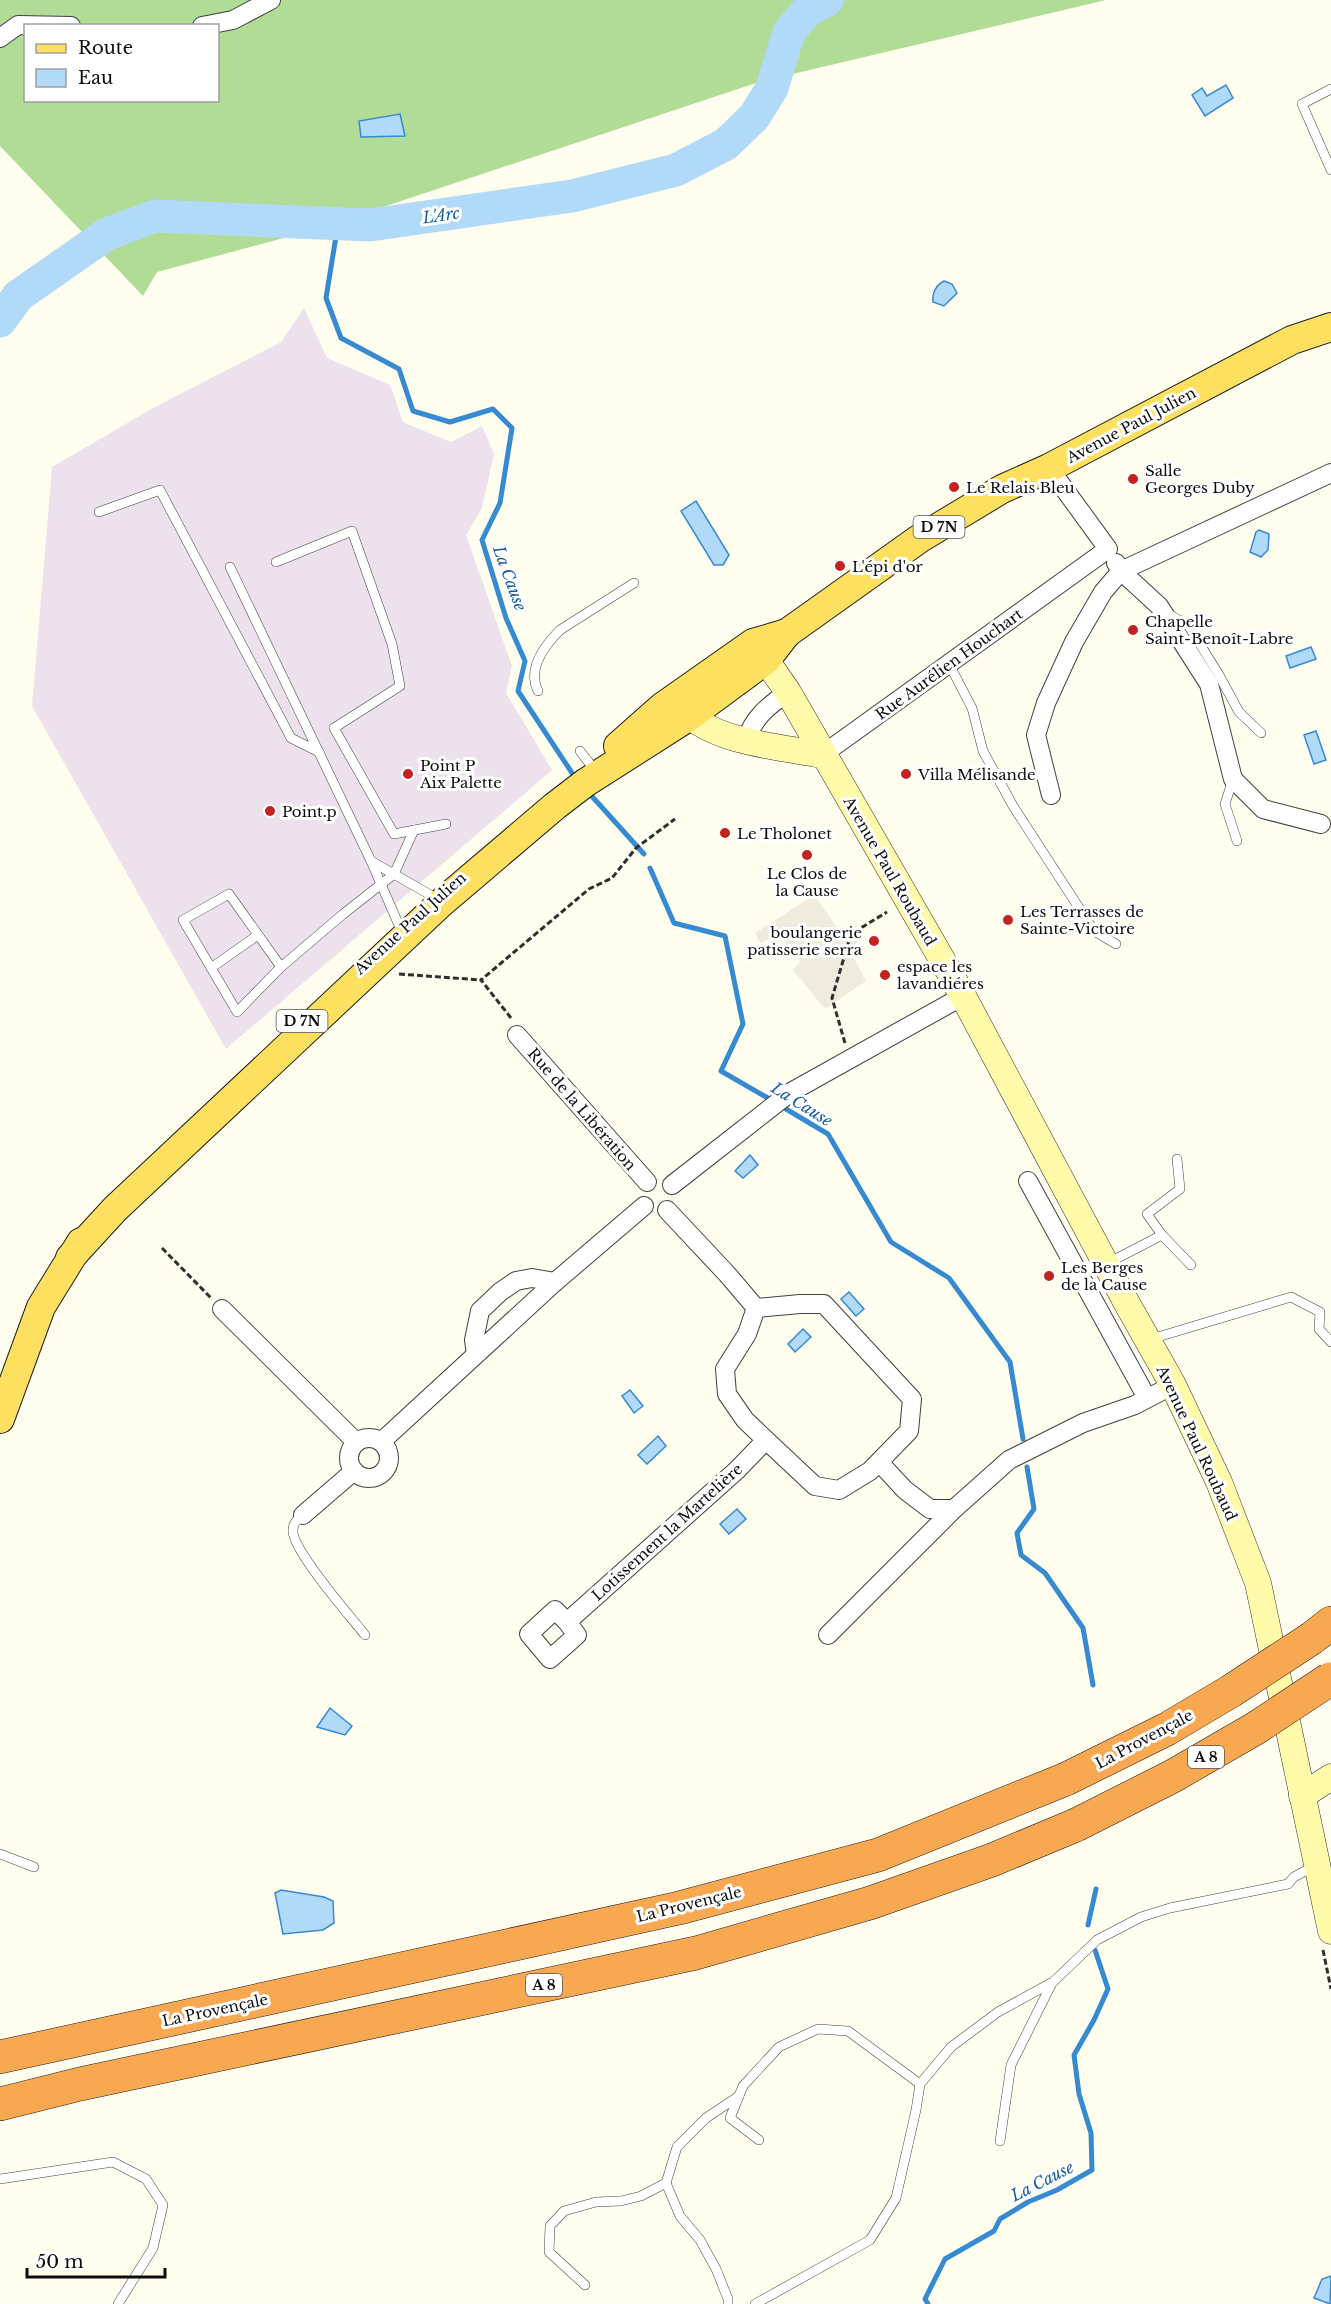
<svg xmlns="http://www.w3.org/2000/svg" width="1331" height="2304" font-family="'Libre Baskerville',serif">
  <rect width="100%" height="100%" fill="#fffdee"/>
  <path fill="#ece1ec" d="M304,308L327,358L390,385L403,422L451,442L482,426L494,454L482,508L466,535L512,666L506,693L552,770L226,1049L32,706L52,467L153,408L281,342Z"/>
  <path fill="#b1dc95" fill-rule="evenodd" d="M0,0H1106L759,82L317,229L157,272L143,296L0,146ZM26,26H218V100H26Z"/>
  <path fill="#efebdd" d="M814,895L841,933L856,924L860,931L852,955L866,981L825,1009L793,970L800,962L780,934L760,943L755,933Z"/>
  <g fill="#b1d9f8" stroke="#358ad1" stroke-width="1.5">
    <path d="M1226,85L1233,98L1205,116L1192,95L1202,88L1207,96Z"/>
    <path d="M400,114L405,136L361,137L359,121Z"/>
    <path d="M944,281L952,284L957,293L944,306L933,302C932,293 936,285 944,281Z"/>
    <path d="M696,501L729,555L723,565H714L681,511Z"/>
    <path d="M1259,530L1269,534L1268,550L1261,557L1250,552L1256,532Z"/>
    <path d="M1311,647L1316,659L1290,668L1286,656Z"/>
    <path d="M1316,731L1326,760L1314,764L1304,735Z"/>
    <path d="M750,1155L758,1165L743,1178L735,1171Z"/>
    <path d="M849,1292L864,1309L856,1316L841,1299Z"/>
    <path d="M803,1329L811,1337L795,1352L788,1344Z"/>
    <path d="M630,1390L643,1406L634,1413L622,1396Z"/>
    <path d="M658,1436L666,1446L647,1464L638,1455Z"/>
    <path d="M737,1509L746,1519L729,1534L720,1524Z"/>
    <path d="M330,1708L352,1726L345,1735L317,1727Z"/>
    <path d="M281,1890L324,1897L333,1901L334,1923L323,1930L283,1934L275,1893Z"/>
    <path d="M1331,2276L1330,2304L1314,2298L1322,2279Z"/>
  </g>
  <g fill="none" stroke-linecap="round" stroke-linejoin="round">
    <g stroke="#358ad1" stroke-width="5">
      <path d="M338,224L326,298L341,338L399,369L413,411L450,422L493,409L512,428L500,503L482,540L506,618L525,661L518,691L576,779"/>
      <path d="M589,793L644,854"/>
      <path d="M650,868L674,923L725,936L743,1024L721,1071L773,1101"/>
      <path d="M781,1106L828,1134L891,1242L949,1278L1010,1362L1023,1439"/>
      <path d="M1027,1467L1034,1509L1017,1533L1021,1555L1045,1573L1083,1628L1093,1685"/>
      <path d="M1088,1925L1096,1889"/>
      <path d="M928,2304L925,2299L945,2259L994,2231L1000,2219L1028,2202L1057,2190L1092,2170L1091,2133L1079,2094L1074,2055L1094,2020L1108,1989L1095,1950"/>
    </g>
    <path stroke="#b1d9f8" stroke-width="33" d="M0,321L18,296L107,234L155,216L370,225L572,196L676,170L726,144L754,117L772,88L789,32L806,12L827,0"/>
    <defs>
      <g id="lane">
        <path d="M1331,89L1302,104L1331,170"/>
        <path d="M99,512L160,490L291,738L319,752"/>
        <path d="M276,562L352,531L392,644L400,686L334,728L394,834L446,824"/>
        <path d="M230,567L371,861L401,930"/>
        <path d="M1170,615L1188,625L1219,675L1239,712L1261,733"/>
        <path d="M949,664L972,708L983,751L1013,806L1094,931L1116,944"/>
        <path d="M538,691C527,669 544,646 560,630L634,583"/>
        <path d="M580,751L597,773"/>
        <path d="M1233,779L1225,804L1237,841"/>
        <path d="M371,861L434,897"/>
        <path d="M281,967L237,1012L183,920L229,894L281,967L342,915L394,874L414,830"/>
        <path d="M211,968L258,935"/>
        <path d="M1162,1235L1147,1214L1180,1189L1177,1159"/>
        <path d="M1108,1263L1162,1235L1191,1265"/>
        <path d="M1151,1339L1291,1297L1320,1312L1319,1329L1331,1342"/>
        <path d="M303,1515C297,1519 293,1523 293,1530C291,1549 351,1617 365,1635"/>
        <path d="M0,1854L34,1867"/>
        <path d="M759,2140L730,2118L743,2086L779,2047L818,2029L848,2031L920,2084"/>
        <path d="M1000,2141L1011,2065L1052,1983L1097,1940L1141,1917L1170,1908L1288,1884L1294,1877L1316,1865"/>
        <path d="M0,2179L113,2162L146,2179L163,2205L153,2248L118,2304"/>
        <path d="M666,2183L680,2216L700,2240L716,2269L728,2299V2304"/>
        <path d="M585,2285L549,2252L550,2226L564,2211L596,2202L621,2201L641,2196L666,2183L677,2147L706,2118L739,2096"/>
        <path d="M755,2304L870,2240L896,2198L916,2110L920,2084L951,2047L998,2012L1051,1983"/>
      </g>
      <g id="street">
        <path d="M202,26L233,20L271,0"/>
        <path d="M0,38L18,25L71,26"/>
        <path d="M1116,563L1121,571L1331,473"/>
        <path d="M746,740C754,717 768,706 788,692"/>
        <path d="M822,755L1108,549L1049,468"/>
        <path d="M1051,795L1036,735L1046,703L1074,642L1103,592L1121,571L1159,606L1209,684L1233,779L1263,809L1321,824"/>
        <path d="M517,1035L647,1182"/>
        <path d="M1028,1181L1147,1398"/>
        <path d="M672,1185L791,1092L963,996"/>
        <path d="M756,1308L800,1304H824L912,1399L909,1431L870,1471L839,1490L815,1486L766,1440"/>
        <path d="M222,1309L356,1442"/>
        <path d="M476,1354L474,1340L480,1311L500,1292L516,1281L532,1278L555,1282"/>
        <circle cx="369" cy="1458" r="20"/>
        <path d="M381,1442L555,1282L644,1206"/>
        <path d="M879,1462L905,1490L930,1509H954"/>
        <path d="M303,1515L354,1471"/>
        <path d="M567,1622L577,1635L550,1659L529,1634L555,1610L567,1622L737,1470L766,1440L745,1420L727,1394L725,1369L747,1334L756,1308L727,1274L667,1210"/>
        <path d="M828,1635L954,1509L1009,1460L1083,1423L1135,1405L1173,1385"/>
      </g>
      <g id="secondary">
        <path d="M766,660L788,692L963,996L1125,1300L1173,1385L1219,1482L1258,1583L1331,1931"/>
        <path d="M695,699L689,708L690,716C722,743 781,747 822,755"/>
        <path d="M1302,1796L1331,1777"/>
      </g>
      <g id="primary">
        <path d="M618,746L662,707L753,643L787,633"/>
        <path d="M70,1258L115,1209L441,903L555,806L585,783L690,716L766,660L787,633L919,539L1002,489L1049,468L1292,340L1331,327"/>
        <path d="M0,1419L41,1307L81,1242"/>
      </g>
      <g id="highway">
        <path d="M1312,1638L1331,1623"/>
        <path d="M0,2057L679,1908L878,1855L1066,1779"/>
        <path d="M0,2104L80,2084L696,1953L870,1903L992,1860L1076,1825"/>
      </g>
    </defs>
    <use href="#lane" stroke="#404040" stroke-width="10"/>
    <use href="#street" stroke="#404040" stroke-width="20"/>
    <use href="#secondary" stroke="#2f2f2f" stroke-width="27"/>
    <use href="#primary" stroke="#1e1e1e" stroke-width="30"/>
    <use href="#highway" stroke="#1e1e1e" stroke-width="34"/>
    <g stroke="#2f2f2f" stroke-width="3" stroke-dasharray="6 3" stroke-linecap="butt">
      <path d="M399,974L481,980"/>
      <path d="M511,1018L481,980L589,889L612,878L636,848L675,819"/>
      <path d="M845,1043L832,998L851,934L887,912"/>
      <path d="M162,1248L211,1298"/>
      <path d="M1323,1950L1331,1989"/>
    </g>
    <use href="#lane" stroke="#fff" stroke-width="9"/>
    <use href="#street" stroke="#fff" stroke-width="18"/>
    <use href="#secondary" stroke="#fffaa9" stroke-width="26"/>
    <use href="#primary" stroke="#fde060" stroke-width="28"/>
    <use href="#highway" stroke="#f9a852" stroke-width="33"/>
    <defs>
      <g id="highway-bridge">
        <path d="M1066,1779L1167,1729L1231,1691L1312,1638"/>
        <path d="M1076,1825L1173,1776L1256,1728L1330,1679"/>
      </g>
    </defs>
    <use href="#highway-bridge" stroke="#1e1e1e" stroke-width="34" stroke-linecap="butt"/>
    <use href="#highway-bridge" stroke="#f9a852" stroke-width="33"/>
  </g>
  <g fill="#c22321" stroke="#fff" stroke-width="2">
    <circle cx="1133" cy="479" r="6"/>
    <circle cx="954" cy="487" r="6"/>
    <circle cx="840" cy="566" r="6"/>
    <circle cx="1133" cy="630" r="6"/>
    <circle cx="408" cy="774" r="6"/>
    <circle cx="906" cy="774" r="6"/>
    <circle cx="270" cy="811" r="6"/>
    <circle cx="725" cy="833" r="6"/>
    <circle cx="807" cy="855" r="6"/>
    <circle cx="1008" cy="920" r="6"/>
    <circle cx="874" cy="941" r="6"/>
    <circle cx="885" cy="975" r="6"/>
    <circle cx="1049" cy="1276" r="6"/>
  </g>
  <g text-anchor="middle" dominant-baseline="central" stroke-width="6" stroke-linejoin="round" paint-order="stroke">
    <g fill="#fff" stroke="#565656" stroke-width="1.5">
      <rect x="913.5" y="516" width="51" height="22" rx="4.5"/>
      <rect x="276.5" y="1010" width="51" height="22" rx="4.5"/>
      <rect x="1188" y="1746" width="36" height="22" rx="4.5"/>
      <rect x="526" y="1974" width="36" height="22" rx="4.5"/>
    </g>
    <g font-size="14" font-weight="bold" fill="#0d0d0d">
      <text x="939" y="527">D 7N</text>
      <text x="302" y="1021">D 7N</text>
      <text x="1206" y="1757">A 8</text>
      <text x="544" y="1985">A 8</text>
    </g>
    <g font-size="15" fill="#0d0d0d" stroke="#fff">
      <text transform="translate(1131 425) rotate(-28)">Avenue Paul Julien</text>
      <text transform="translate(949 664) rotate(-36)">Rue Aurélien Houchart</text>
      <text transform="translate(890 871) rotate(60)">Avenue Paul Roubaud</text>
      <text transform="translate(410 923) rotate(-42)">Avenue Paul Julien</text>
      <text transform="translate(582 1109) rotate(49)">Rue de la Libération</text>
      <text transform="translate(1197 1443) rotate(65)">Avenue Paul Roubaud</text>
      <text transform="translate(667 1532) rotate(-42)">Lotissement la Martelière</text>
      <text transform="translate(1144 1739) rotate(-28)">La Provençale</text>
      <text transform="translate(689 1904) rotate(-14)">La Provençale</text>
      <text transform="translate(215 2010) rotate(-12)">La Provençale</text>
    </g>
    <g font-size="15" fill="#0d0d0d" stroke="#fff" text-anchor="start">
      <text x="1145" y="470">Salle<tspan x="1145" dy="17">Georges Duby</tspan></text>
      <text x="966" y="487">Le Relais Bleu</text>
      <text x="852" y="566">L'épi d'or</text>
      <text x="1145" y="621">Chapelle<tspan x="1145" dy="17">Saint-Benoît-Labre</tspan></text>
      <text x="420" y="765">Point P<tspan x="420" dy="17">Aix Palette</tspan></text>
      <text x="918" y="774">Villa Mélisande</text>
      <text x="282" y="811">Point.p</text>
      <text x="737" y="833">Le Tholonet</text>
      <text x="807" y="873" text-anchor="middle">Le Clos de<tspan x="807" dy="17">la Cause</tspan></text>
      <text x="1020" y="911">Les Terrasses de<tspan x="1020" dy="17">Sainte-Victoire</tspan></text>
      <text x="862" y="932" text-anchor="end">boulangerie<tspan x="862" dy="17">patisserie serra</tspan></text>
      <text x="897" y="966">espace les<tspan x="897" dy="17">lavandiéres</tspan></text>
      <text x="1061" y="1267">Les Berges<tspan x="1061" dy="17">de la Cause</tspan></text>
    </g>
    <g font-size="16" font-style="italic" fill="#135ba3" stroke="#fff">
      <text transform="translate(441 215) rotate(-8)">L'Arc</text>
      <text transform="translate(510 578) rotate(70)">La Cause</text>
      <text transform="translate(802 1104) rotate(32)">La Cause</text>
      <text transform="translate(1042 2181) rotate(-27)">La Cause</text>
    </g>
  </g>
  <rect x="24" y="24" width="195" height="78" fill="#ffffff" stroke="#9e9e9e" stroke-width="1.5"/>
  <rect x="36" y="44" width="30" height="9" fill="#fde060" stroke="#9e9e9e" stroke-width="1.5"/>
  <text x="78" y="54" font-size="18" fill="#0d0d0d">Route</text>
  <rect x="36" y="69" width="30" height="18" fill="#b1d9f8" stroke="#9e9e9e" stroke-width="1.5"/>
  <text x="78" y="84" font-size="18" fill="#0d0d0d">Eau</text>
  <path d="M27 2268v9h138v-9" fill="none" stroke="#0d0d0d" stroke-width="3"/>
  <text x="36" y="2268" font-size="18" fill="#0d0d0d" stroke="#ffffff" stroke-width="4.5" paint-order="stroke">50 m</text>
</svg>
